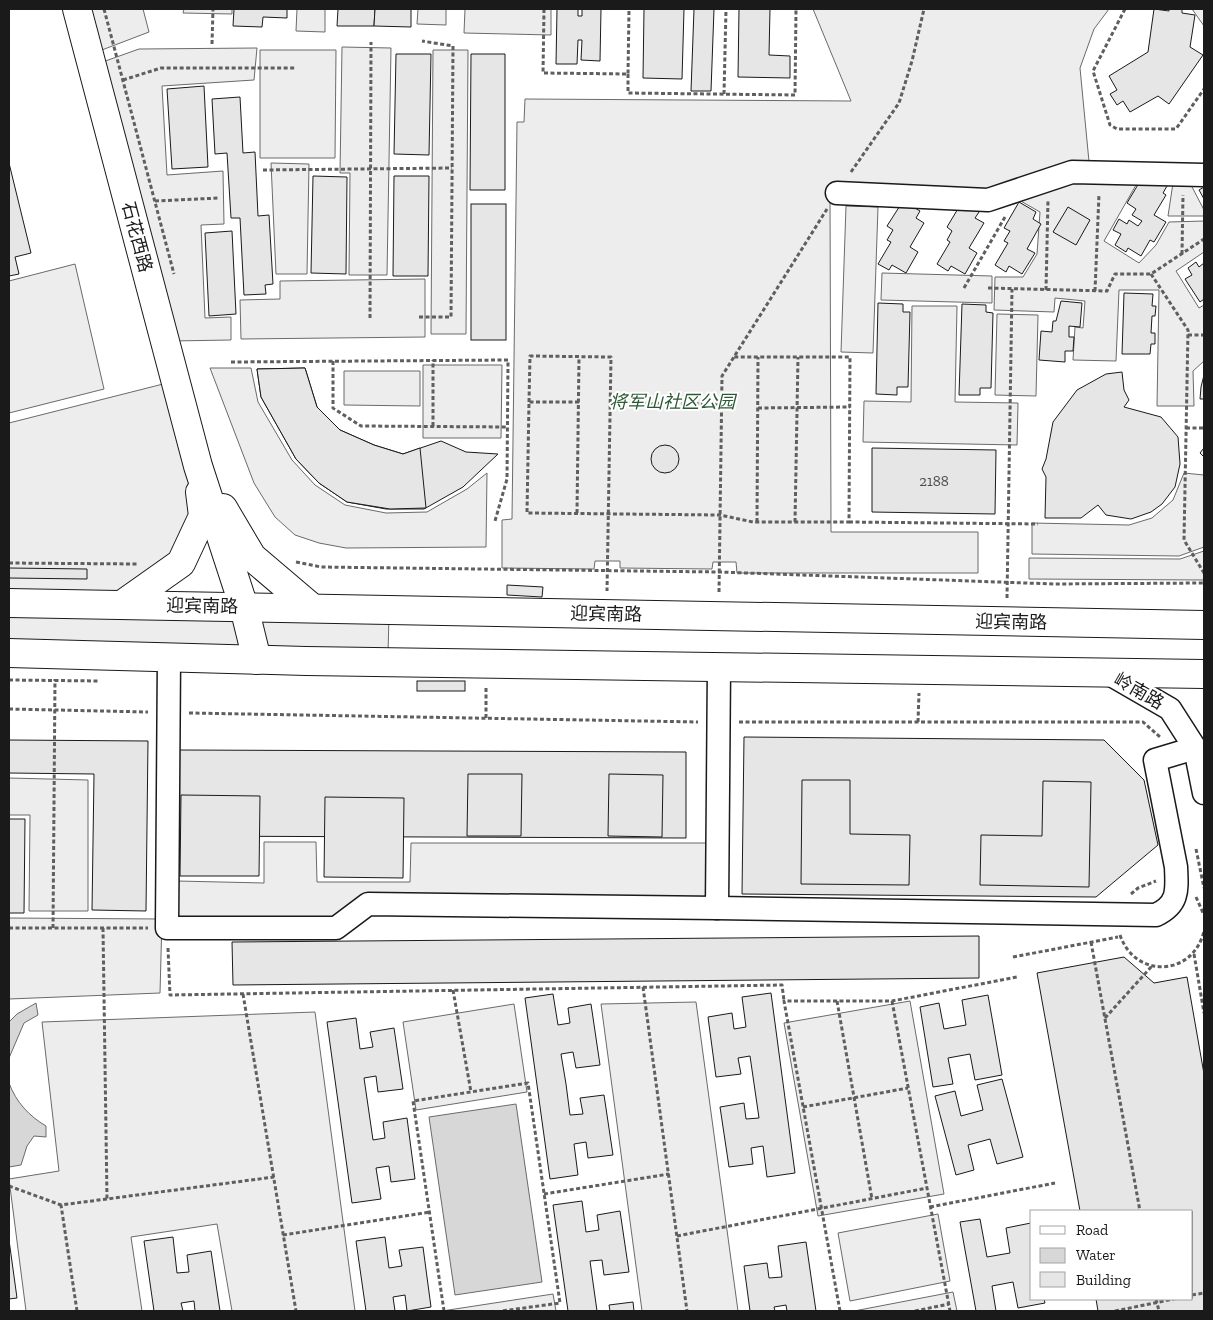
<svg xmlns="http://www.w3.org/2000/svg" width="1213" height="1320" font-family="'Zilla Slab','Noto Sans SC',serif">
  <rect width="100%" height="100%" fill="#fff"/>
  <g fill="#ededed" stroke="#6a6a6a">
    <path d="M82,9H143L149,32L94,53Z"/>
    <path d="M184,9H232V14L183,13Z"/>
    <path d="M297,9H325V32L296,31Z"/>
    <path d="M418,9H446V25L417,24Z"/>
    <path d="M465,9H551V35L464,33Z"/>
    <path d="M813,9H1109L1094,29L1080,68L1090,172L987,199L830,193L831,532H978V573H737L736,562H713L712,569L620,568V561H595L594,569L502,568V520L512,519L517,122H524L525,99L851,101Z"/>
    <path d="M1192,9H1204V26Z"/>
    <path d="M342,47L391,48L387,275H349L350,173H340Z"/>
    <path d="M257,48L254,80L162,86L167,175L223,171L224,224L201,225L205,318L231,317V340L171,341L97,64L139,49Z"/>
    <path d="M260,50H336L335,158H260Z"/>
    <path d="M433,50H468L466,334H431Z"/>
    <path d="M271,163L309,164L307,274H276Z"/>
    <path d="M1072,176L1140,178L1104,241L1139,263L1156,245L1169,222L1204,221V252L1176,271L1199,308L1204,305V361L1193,371L1194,406H1157L1159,290H1119L1116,361L1073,360L1075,327L1083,328L1085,301L1055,298L1054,312L994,310L995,277H1023L1037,254L1040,212L1012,196Z"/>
    <path d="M1173,183H1190L1204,210V216H1168Z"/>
    <path d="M846,206L878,207L873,353L841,352Z"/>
    <path d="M75,264L104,389L9,413V281Z"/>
    <path d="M882,273L992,276V303L881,300Z"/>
    <path d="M425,279V337L241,339L240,300L280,299V281Z"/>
    <path d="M912,306H957L955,402L1018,403L1017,445L863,442L864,401L911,402Z"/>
    <path d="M997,314L1038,315L1036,396L995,395Z"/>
    <path d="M423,365H502L501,438H423Z"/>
    <path d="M210,368H251L258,402L292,460L315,485L345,505L386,513L427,512L467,489L487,473L486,547L346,548L319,543L295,535L275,517L254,483Z"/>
    <path d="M344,371H420V406L344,405Z"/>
    <path d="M175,381L201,516L180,562L122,603L9,601V423Z"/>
    <path d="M1184,473L1204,475V547L1179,556L1032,554V523L1129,525L1152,518L1173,500Z"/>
    <path d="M1204,551V580L1029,579V558L1180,559Z"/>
    <path d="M9,610L389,617L388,653L9,646Z"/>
    <path d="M9,778L88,780V911H29L30,815H9Z"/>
    <path d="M264,842H316L317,882H410L411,843H708L709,902L362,899L331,921L176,920L177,881L264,883Z"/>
    <path d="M9,918L162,919L160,993L9,999Z"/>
    <path d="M910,1001L944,1194L818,1216L784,1023Z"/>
    <path d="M696,1002L738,1311H642L601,1004Z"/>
    <path d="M514,1004L527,1092L416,1110L403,1022Z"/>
    <path d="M315,1012L355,1311H232L217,1224L131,1237L142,1311H26L9,1179L59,1171L42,1022Z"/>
    <path d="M938,1214L950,1281L850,1301L838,1233Z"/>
    <path d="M953,1292L957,1311H854Z"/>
    <path d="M553,1294L556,1311H442Z"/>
  </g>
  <g fill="#d7d7d7" stroke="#6a6a6a">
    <path d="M36,1003L38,1015L24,1023L9,1058V1022L17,1014Z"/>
    <path d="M9,1083C16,1102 29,1116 46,1126V1137L34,1136L27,1146L21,1165L9,1167Z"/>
    <path d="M516,1104L542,1282L455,1295L429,1117Z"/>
  </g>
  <g fill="#e6e6e6" stroke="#1a1a1a">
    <path d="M234,9H287V18L263,17L262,27L233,26Z"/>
    <path d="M338,9H375L374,26H337Z"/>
    <path d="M375,9H411V27L374,26Z"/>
    <path d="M557,9H578V16H582V9H601L600,61L581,60L582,40H578L577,64H556Z"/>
    <path d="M644,9H684L682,79L643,78Z"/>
    <path d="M694,9H714L711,91H691Z"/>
    <path d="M739,9H770L769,55L790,56V78L738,77Z"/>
    <path d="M1154,9L1169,11V9H1182V13L1195,15L1190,47L1203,55L1169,104L1158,96L1130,112L1123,101L1117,105L1110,94L1117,90L1109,76L1148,52Z"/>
    <path d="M396,54H431L429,155L394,154Z"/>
    <path d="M471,54H505V190H470Z"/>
    <path d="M204,86L208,167L172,169L167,89Z"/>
    <path d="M240,97L243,153L255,152L258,216L269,215L273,284L265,285L266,294L244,295L240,218H231L227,153L215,154L212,99Z"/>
    <path d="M9,163L31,253L15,257L19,274L9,276Z"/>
    <path d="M313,176L347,177L346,274L311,273Z"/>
    <path d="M394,176H429L428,276H393Z"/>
    <path d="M1142,178H1154L1167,186L1163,193L1166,195L1154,215L1166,222L1154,242L1150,240L1141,256L1128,248L1126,252L1115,245L1121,234L1113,230L1119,219L1127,224L1129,220L1138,226L1142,221L1132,215L1136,209L1127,203Z"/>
    <path d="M1204,187V199L1199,190Z"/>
    <path d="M903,201L920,211L916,218L924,223L910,247L918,252L906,273L892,265L889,270L878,264L891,242L887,240L893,230L887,226Z"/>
    <path d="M962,202L979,212L975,218L984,223L969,248L977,253L965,274L951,266L948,271L937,264L950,242L947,240L952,231L947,227Z"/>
    <path d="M1019,202L1036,212L1033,219L1041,224L1027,249L1035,253L1022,274L1009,266L1006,272L995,265L1008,243L1004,241L1010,231L1004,228Z"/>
    <rect x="471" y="204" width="35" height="136"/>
    <path d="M1068,207L1090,220L1076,245L1053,232Z"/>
    <path d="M232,231L236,314L209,316L205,233Z"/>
    <path d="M1196,262L1199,267L1204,263V299L1200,302L1185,279L1192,275L1188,268Z"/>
    <path d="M1124,293L1153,294L1152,306H1156L1155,316H1152L1151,333H1155V344H1151L1150,354H1122Z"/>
    <path d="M1061,301L1082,303L1080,327L1069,326V337H1074L1073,351H1065V362L1039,360L1041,331L1052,332L1053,321H1056Z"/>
    <path d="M878,303L903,304V312H910L908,387H897V395L876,394Z"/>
    <path d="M962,304L986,305V312L993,313L991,388H980V395H959Z"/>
    <path d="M305,368L317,407L340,430L374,445L403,454L441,441L466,452L498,454L463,487L424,509H386L347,502L319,483L296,459L261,397L257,369Z"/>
    <path d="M305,368L317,407L340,430L374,445L403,454L420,448L426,508L390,509L347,502L319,483L296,459L261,397L257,369Z"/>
    <path d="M1122,372L1124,390L1129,400L1124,407L1161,417L1178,437L1180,464L1175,487L1162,504L1151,512L1131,519L1106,515L1098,505L1081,518H1045L1046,477L1042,469L1046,459L1053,422L1077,390L1106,374Z"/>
    <path d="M1204,375V399H1200L1201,387Z"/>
    <circle cx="665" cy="459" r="14"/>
    <path d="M872,448L996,450L995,514L872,512Z"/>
    <path d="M1203,449H1204V457L1200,453Z"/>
    <path d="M9,568L87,569V579L9,578Z"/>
    <path d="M507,585L543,587L542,597L507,595Z"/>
    <rect x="417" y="681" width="48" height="10"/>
    <path d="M744,737L1104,740L1144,780L1158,845L1096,897L742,894Z"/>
    <path d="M9,740L148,741L146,911L92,910L94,774L9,773Z"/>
    <path d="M178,750L686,752V838L177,836Z"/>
    <path d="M468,774H522L521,836H467Z"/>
    <path d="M609,774L663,775L662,837L608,836Z"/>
    <path d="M802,780H850V834L910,835L909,885L801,884Z"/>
    <path d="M1043,781L1091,782L1089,887L980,885L981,835L1042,836Z"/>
    <path d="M181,795L260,796L259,876H180Z"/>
    <path d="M325,797L404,798L403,878L324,877Z"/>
    <path d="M9,819H25L24,913H9Z"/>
    <path d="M979,936V978L233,985L232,942Z"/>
    <path d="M1124,957L1154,983L1187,977L1204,1074V1311H1098L1096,1299H1192V1211H1080L1037,973Z"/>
    <path d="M771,993L795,1173L767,1177L763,1146L751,1148L753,1164L729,1167L720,1107L744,1103L746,1119L759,1118L750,1056L738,1058L741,1074L716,1077L708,1017L732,1013L734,1029L746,1027L742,997Z"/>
    <path d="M553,994L558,1025L570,1023L568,1008L591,1004L600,1065L576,1068L573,1052L561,1054L566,1084L570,1115L583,1114L580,1098L604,1095L613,1155L588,1158L586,1142L574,1144L578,1175L550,1179L525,998Z"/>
    <path d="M988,995L1002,1075L975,1080L970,1054L948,1058L953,1084L933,1087L920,1007L939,1003L944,1029L966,1025L962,1000Z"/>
    <path d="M356,1018L360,1049L373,1047L370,1032L394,1028L403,1089L378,1092L376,1076L364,1078L373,1140L385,1138L383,1122L407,1118L415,1179L391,1182L389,1166L376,1168L381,1199L352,1203L327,1022Z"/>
    <path d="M1002,1079L1023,1157L997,1164L990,1139L968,1145L974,1170L956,1175L935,1096L955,1091L961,1116L983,1110L977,1085Z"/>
    <path d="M582,1201L586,1232L599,1230L597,1215L620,1211L629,1272L604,1275L602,1260L590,1261L597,1311H568L553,1205Z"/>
    <path d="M980,1219L987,1257L1010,1253L1006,1228L1031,1223L1032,1299H1044L1045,1303L1018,1308L1013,1282L992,1286L996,1311H976L960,1222Z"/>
    <path d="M173,1237L177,1273L189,1272L187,1255L211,1251L220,1311H195L194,1301L181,1303L183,1311H154L144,1241Z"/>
    <path d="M385,1237L389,1268L402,1266L399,1250L423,1247L431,1307L407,1311L405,1295L393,1297L395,1311H366L356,1241Z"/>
    <path d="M9,1240L17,1298L9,1299Z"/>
    <path d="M806,1242L816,1311H787L786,1305L774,1307L775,1311H750L744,1266L767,1263L769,1278L782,1277L778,1246Z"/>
    <path d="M633,1302L634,1311H610L609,1305Z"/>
  </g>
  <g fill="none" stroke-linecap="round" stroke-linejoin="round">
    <defs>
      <g id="minor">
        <path d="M837,193L988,200L1072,172L1204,175"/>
        <path d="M169,657L167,928H336L368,904L717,908L719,666"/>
        <path d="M1106,672L1170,709L1195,748L1204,793"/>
        <path d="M717,908L1156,915C1179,904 1177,890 1176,867L1155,760L1195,748"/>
      </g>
      <g id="major">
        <path d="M77,9L198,466L244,607L257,660"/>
        <path d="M223,508L252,557L312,608"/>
        <path d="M9,603L1204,625"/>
        <path d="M123,604L181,563L203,516L200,492"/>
        <path d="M9,653L306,661L1204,674"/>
      </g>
    </defs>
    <use href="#minor" stroke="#1a1a1a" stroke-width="25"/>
    <use href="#major" stroke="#1a1a1a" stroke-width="30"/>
    <g stroke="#5f5f5f" stroke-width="3" stroke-dasharray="4 2.5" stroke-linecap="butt">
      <path d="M104,9L174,274"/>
      <path d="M544,9L543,73L628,74L629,9"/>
      <path d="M1125,9L1093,71L1110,125L1117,129H1176L1204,89"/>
      <path d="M212,44L213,9"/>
      <path d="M628,74V93L795,95L796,9"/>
      <path d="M123,80L161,68H295"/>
      <path d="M724,94L726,9"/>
      <path d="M263,170L452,168"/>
      <path d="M851,172L899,103L912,61L924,9"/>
      <path d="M155,201L219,198"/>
      <path d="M1182,254L1183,195"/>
      <path d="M1151,274L1188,330L1184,540L1204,573"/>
      <path d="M964,288L1005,217"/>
      <path d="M988,288L1107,291L1115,274H1151L1204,239"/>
      <path d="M1046,290L1048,200"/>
      <path d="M1095,291L1099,194"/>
      <path d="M419,317H451L453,46L422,41"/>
      <path d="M370,318L371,42"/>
      <path d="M1188,335H1204"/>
      <path d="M333,361V408L361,426L507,427"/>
      <path d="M231,362L508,360L507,479L495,521"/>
      <path d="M529,402L530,356L611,357L607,591"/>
      <path d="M579,402H529L527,513L720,515L753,522H849L850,357H734"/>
      <path d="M610,403L722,404"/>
      <path d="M758,408L850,407"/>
      <path d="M433,426V360"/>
      <path d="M1186,428H1204"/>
      <path d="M577,513L579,357"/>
      <path d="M757,522L758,357"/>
      <path d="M795,522L798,357"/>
      <path d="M849,522L1038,524"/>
      <path d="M296,562L321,567L719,572L1054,584L1204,583"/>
      <path d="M9,563L138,564"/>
      <path d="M719,592L722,376L827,209"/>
      <path d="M1007,598L1012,289"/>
      <path d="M9,680L99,681"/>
      <path d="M9,709L148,712"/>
      <path d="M189,713L698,722"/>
      <path d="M486,718V686"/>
      <path d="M739,722H1143L1160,737"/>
      <path d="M918,722L919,693"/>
      <path d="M1196,849L1204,888"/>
      <path d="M1131,894L1138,888L1156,881"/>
      <path d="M1196,897L1204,915"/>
      <path d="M9,928H148"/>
      <path d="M53,928L55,679"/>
      <path d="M103,928L107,1199"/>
      <path d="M1120,935C1135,979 1193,977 1204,931"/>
      <path d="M1091,942L1140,1211"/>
      <path d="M168,948L170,995L782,985L784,1001"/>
      <path d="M1194,954L1204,1013"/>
      <path d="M1013,957L1118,937"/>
      <path d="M643,987L687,1311"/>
      <path d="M453,990L471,1092"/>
      <path d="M243,994L296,1311"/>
      <path d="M837,1001L872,1199"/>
      <path d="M892,1001L950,1311"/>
      <path d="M1105,1018L1152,966"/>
      <path d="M803,1107L908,1088"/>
      <path d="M9,1186L61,1205"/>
      <path d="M544,1194L669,1174"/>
      <path d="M930,1207L1055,1183"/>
      <path d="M283,1235L430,1212"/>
      <path d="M677,1236L927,1188"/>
      <path d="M1192,1295L1204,1293"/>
      <path d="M1156,1299L1159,1311"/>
      <path d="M77,1311L61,1205L274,1177"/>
      <path d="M444,1311L413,1101L528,1083L560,1303L502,1311"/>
      <path d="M840,1311L784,1001H892L1017,977"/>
      <path d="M915,1311L949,1304"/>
      <path d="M1115,1311L1174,1299"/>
    </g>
    <use href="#minor" stroke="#fff" stroke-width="22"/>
    <use href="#major" stroke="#fff" stroke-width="28"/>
  </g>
  <g text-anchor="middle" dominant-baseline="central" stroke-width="4" stroke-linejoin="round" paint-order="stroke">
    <g font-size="15" fill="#4d4d4d">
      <text x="934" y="481">2188</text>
    </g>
    <g font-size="18" fill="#1a1a1a" stroke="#fff">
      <text transform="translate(137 237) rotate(75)">石花西路</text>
      <text transform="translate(202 606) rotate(1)">迎宾南路</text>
      <text transform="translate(606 614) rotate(1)">迎宾南路</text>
      <text transform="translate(1011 622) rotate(1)">迎宾南路</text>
      <text transform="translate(1139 691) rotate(30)">岭南路</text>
    </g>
    <g font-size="18" font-style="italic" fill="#2b5a34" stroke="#fff">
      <text x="672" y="402">将军山社区公园</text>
    </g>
  </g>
  <rect width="1213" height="1320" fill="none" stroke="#1a1a1a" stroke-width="20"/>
  <rect x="1030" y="1210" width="162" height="90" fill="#ffffff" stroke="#a3a3a3"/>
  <rect x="1040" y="1226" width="25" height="8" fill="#ffffff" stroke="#a3a3a3"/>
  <text x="1076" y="1235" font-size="15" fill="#1a1a1a">Road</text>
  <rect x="1040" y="1248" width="25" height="15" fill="#d7d7d7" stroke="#a3a3a3"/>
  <text x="1076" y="1260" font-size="15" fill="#1a1a1a">Water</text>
  <rect x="1040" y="1272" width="25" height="15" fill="#e6e6e6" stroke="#a3a3a3"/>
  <text x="1076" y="1285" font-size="15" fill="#1a1a1a">Building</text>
</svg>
